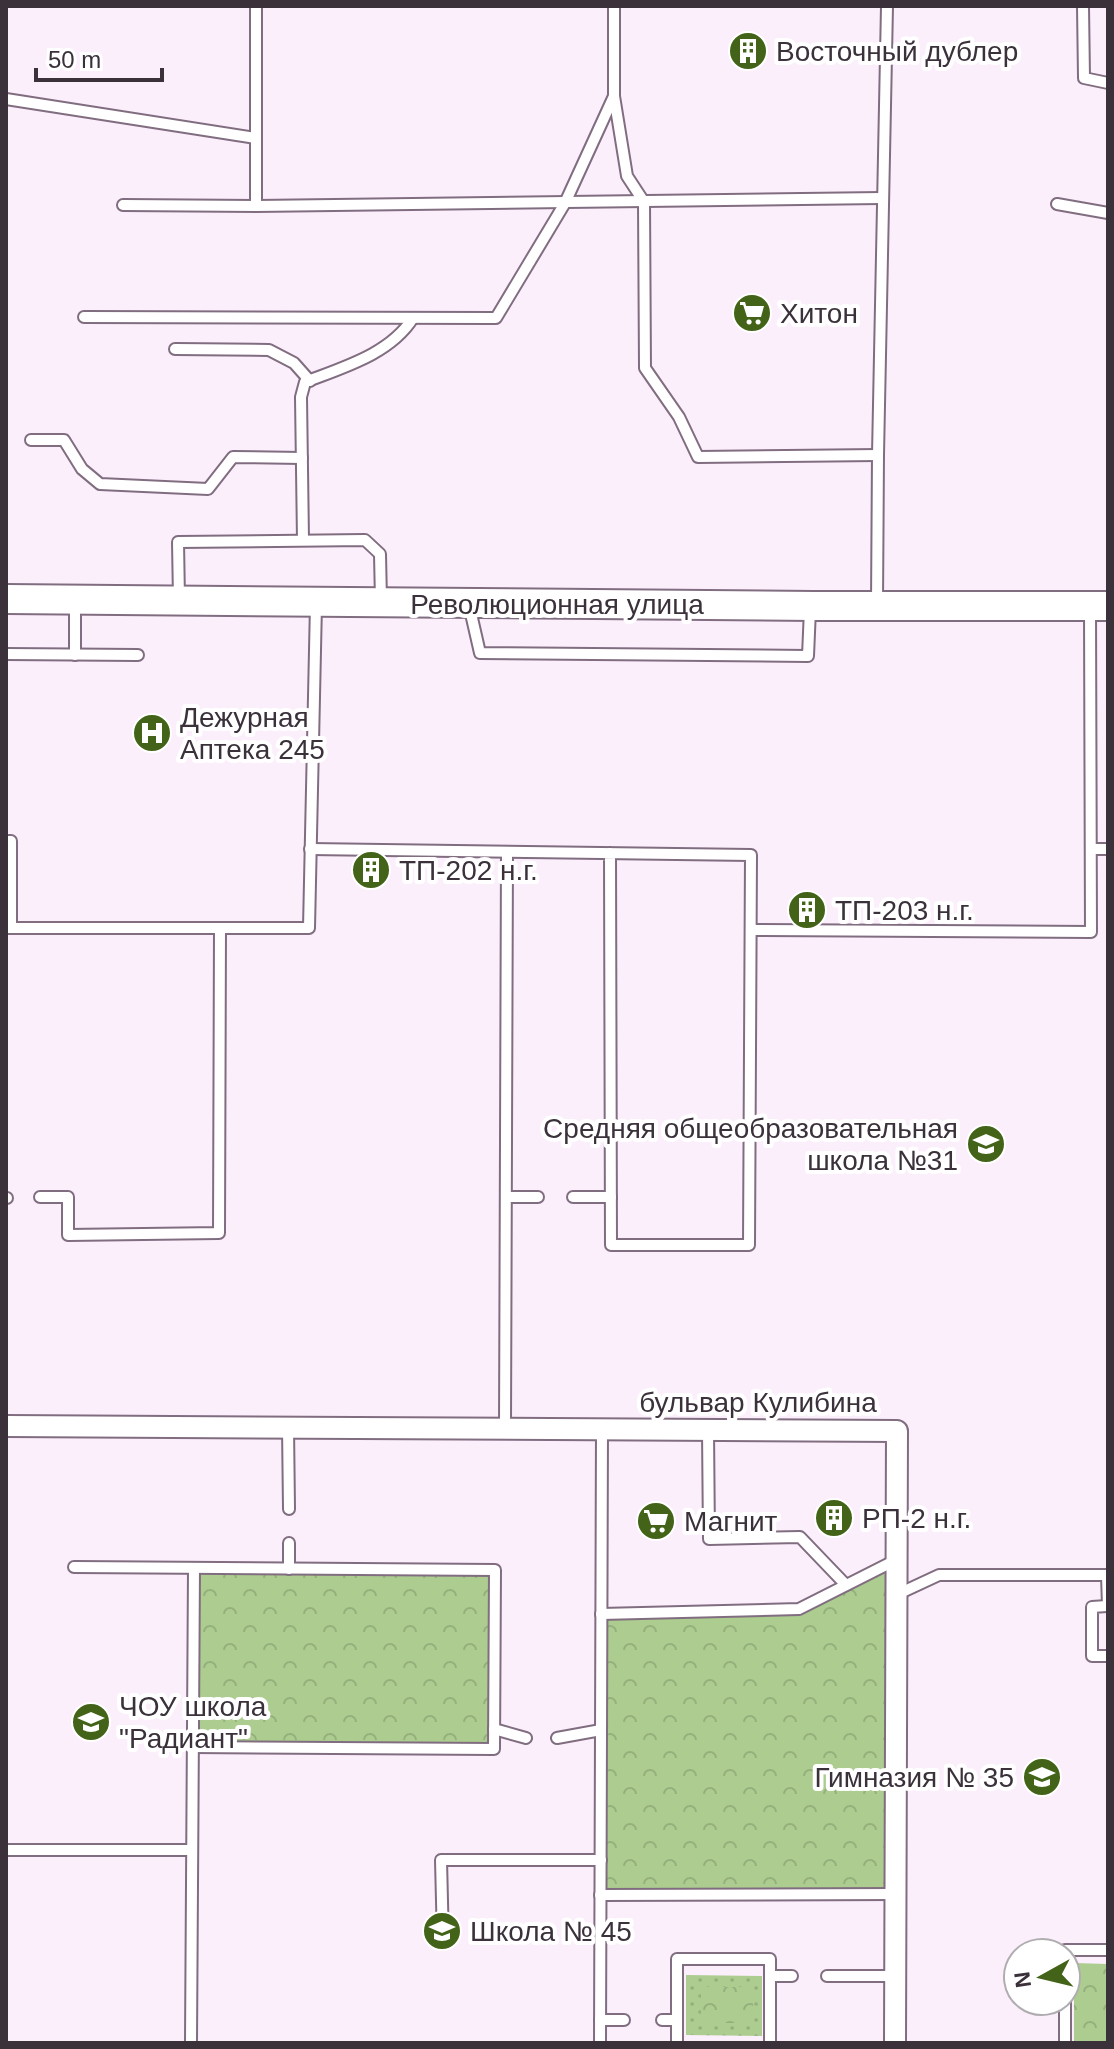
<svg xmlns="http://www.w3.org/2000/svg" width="1114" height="2049" font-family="Helvetica,sans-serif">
  <defs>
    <pattern id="grass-dots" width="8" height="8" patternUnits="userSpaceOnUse" patternTransform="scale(2)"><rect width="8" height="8" fill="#accd8f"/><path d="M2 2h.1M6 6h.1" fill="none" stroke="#95b07c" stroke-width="1.8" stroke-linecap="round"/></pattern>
    <pattern id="park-crowns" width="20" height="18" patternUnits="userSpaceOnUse" patternTransform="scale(2)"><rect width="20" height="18" fill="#accd8f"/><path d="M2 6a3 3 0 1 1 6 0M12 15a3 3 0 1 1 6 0" fill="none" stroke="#95b07c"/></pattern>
  </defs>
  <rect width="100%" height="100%" fill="#fceffc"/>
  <path fill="url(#grass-dots)" d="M686,1975L762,1976V2036L686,2035Z"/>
  <g fill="url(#park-crowns)">
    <path d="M895,1563L893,1892L603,1891L604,1616L800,1611Z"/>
    <path d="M198,1573L490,1575L489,1746L197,1744Z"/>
    <path d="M1074,1963L1108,1964V2043H1074Z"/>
    <rect x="701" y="1987" width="52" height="36"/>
  </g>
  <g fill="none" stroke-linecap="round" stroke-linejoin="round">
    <defs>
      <g id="lane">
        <path d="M256,6V206"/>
        <path d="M614,6V96L627,176L644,202L645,368L679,417L698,457L878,455"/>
        <path d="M1083,6L1084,78L1108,83"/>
        <path d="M6,99L256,138"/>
        <path d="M1057,204L1108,213"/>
        <path d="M123,205L256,206L882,198"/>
        <path d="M84,317L496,318L565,203L614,96"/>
        <path d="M175,349L269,350L294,363L310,381"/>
        <path d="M31,440H64L82,469L100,484L208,489L233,457L302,458"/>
        <path d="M303,540L301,397L305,382C344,367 390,354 413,318"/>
        <path d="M179,599L178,542L365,540L380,554L381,601"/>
        <path d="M75,601V655"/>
        <path d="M877,604L878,455L887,6"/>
        <path d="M469,605L480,653L808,656L810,609"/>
        <path d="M6,654L138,655"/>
        <path d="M6,841H11V928"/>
        <path d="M310,849L751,855L749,1245H611L610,853"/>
        <path d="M1091,849H1108"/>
        <path d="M6,928H309L316,604"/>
        <path d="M751,930L1091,932L1090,608"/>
        <path d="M40,1197H68V1235L219,1233L220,928"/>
        <path d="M507,1197H538"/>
        <path d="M573,1197H611"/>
        <path d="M6,1198H7"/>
        <path d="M288,1427L289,1509"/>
        <path d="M505,1428L507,852"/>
        <path d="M708,1430L709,1539L800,1537L846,1585"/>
        <path d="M74,1567L495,1570L494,1749L193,1747"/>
        <path d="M289,1569V1543"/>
        <path d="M896,1595L939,1575H1107L1108,1606"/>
        <path d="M1107,1606L1092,1607V1656H1108"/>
        <path d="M601,1614L799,1609L896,1560"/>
        <path d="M494,1729L526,1738"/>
        <path d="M557,1738L601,1730"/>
        <path d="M6,1850H192"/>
        <path d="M600,1895L896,1894"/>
        <path d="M443,1942L441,1860H601"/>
        <path d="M1065,1953V1950H1108"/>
        <path d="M770,1976H792"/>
        <path d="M827,1976H895"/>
        <path d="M600,2020H624"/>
        <path d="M662,2020H677"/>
        <path d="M191,2043L194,1568"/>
        <path d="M600,2043L602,1429"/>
        <path d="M677,2043V1959H770V2043"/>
        <path d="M1065,2043V2001"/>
      </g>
      <path id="street" d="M6,1426L897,1431L895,2043"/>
      <path id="secondary" d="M6,599L814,606H1108"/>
    </defs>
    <use href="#lane" stroke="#816d80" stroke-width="14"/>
    <use href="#street" stroke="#816d80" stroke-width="24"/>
    <use href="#secondary" stroke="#816d80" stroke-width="32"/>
    <use href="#lane" stroke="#fff" stroke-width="10"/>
    <use href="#street" stroke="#fff" stroke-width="20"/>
    <use href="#secondary" stroke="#fff" stroke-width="28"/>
  </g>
  <defs>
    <symbol id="building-disc" viewBox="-11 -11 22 22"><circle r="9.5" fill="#426318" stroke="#fff"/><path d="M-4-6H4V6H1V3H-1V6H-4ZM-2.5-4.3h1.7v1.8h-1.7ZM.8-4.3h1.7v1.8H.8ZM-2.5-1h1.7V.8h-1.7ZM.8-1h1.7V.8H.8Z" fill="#fff"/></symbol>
    <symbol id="supermarket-disc" viewBox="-11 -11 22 22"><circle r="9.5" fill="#426318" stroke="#fff"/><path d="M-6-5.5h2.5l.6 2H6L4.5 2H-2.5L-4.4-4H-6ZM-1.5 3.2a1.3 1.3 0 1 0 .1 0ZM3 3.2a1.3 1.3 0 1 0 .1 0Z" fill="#fff"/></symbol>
    <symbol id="hospital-disc" viewBox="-11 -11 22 22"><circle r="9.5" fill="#426318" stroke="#fff"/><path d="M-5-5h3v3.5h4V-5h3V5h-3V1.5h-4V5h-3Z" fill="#fff"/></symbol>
    <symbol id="school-disc" viewBox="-11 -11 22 22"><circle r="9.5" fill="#426318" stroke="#fff"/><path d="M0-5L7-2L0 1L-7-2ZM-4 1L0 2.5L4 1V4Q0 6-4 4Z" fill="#fff"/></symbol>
  </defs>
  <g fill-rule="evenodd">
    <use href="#building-disc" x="726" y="29" width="44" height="44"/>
    <use href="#supermarket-disc" x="730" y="291" width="44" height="44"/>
    <use href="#hospital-disc" x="130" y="711" width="44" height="44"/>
    <use href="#building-disc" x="349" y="848" width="44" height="44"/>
    <use href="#building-disc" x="785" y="888" width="44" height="44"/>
    <use href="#school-disc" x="964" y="1122" width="44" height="44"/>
    <use href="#building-disc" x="812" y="1496" width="44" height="44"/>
    <use href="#supermarket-disc" x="634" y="1499" width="44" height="44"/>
    <use href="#school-disc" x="69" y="1700" width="44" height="44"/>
    <use href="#school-disc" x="1020" y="1755" width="44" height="44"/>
    <use href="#school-disc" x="420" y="1909" width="44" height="44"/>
  </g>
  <g text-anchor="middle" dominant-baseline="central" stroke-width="8" stroke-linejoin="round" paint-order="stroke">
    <g font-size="28" fill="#3a313a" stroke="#fff" text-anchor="start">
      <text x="776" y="51">Восточный дублер</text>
      <text x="780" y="313">Хитон</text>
      <text x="180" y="717">Дежурная<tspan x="180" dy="32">Аптека 245</tspan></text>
      <text x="399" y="870">ТП-202 н.г.</text>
      <text x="835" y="910">ТП-203 н.г.</text>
      <text x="958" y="1128" text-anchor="end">Средняя общеобразовательная<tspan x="958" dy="32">школа №31</tspan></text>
      <text x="862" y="1518">РП-2 н.г.</text>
      <text x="684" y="1521">Магнит</text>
      <text x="119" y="1706">ЧОУ школа<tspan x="119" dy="32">"Радиант"</tspan></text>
      <text x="1014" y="1777" text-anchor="end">Гимназия № 35</text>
      <text x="470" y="1931">Школа № 45</text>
    </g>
    <g font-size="28" fill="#3a313a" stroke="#fff">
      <text x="557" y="604">Революционная улица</text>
      <text x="758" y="1402">бульвар Кулибина</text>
    </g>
  </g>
  <rect width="1114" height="2049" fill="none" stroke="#3a313a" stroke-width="16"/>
  <g transform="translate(1042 1977) rotate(262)"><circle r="38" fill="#ffffff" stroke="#b0adb0" stroke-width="2"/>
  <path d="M0-6L14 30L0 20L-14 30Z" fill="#426318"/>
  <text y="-12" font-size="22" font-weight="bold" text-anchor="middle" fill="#3a313a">N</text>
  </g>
  <path d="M36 68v12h126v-12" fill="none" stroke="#3a313a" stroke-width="4"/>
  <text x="48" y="68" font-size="24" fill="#3a313a" stroke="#ffffff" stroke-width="6" paint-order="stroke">50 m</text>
</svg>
